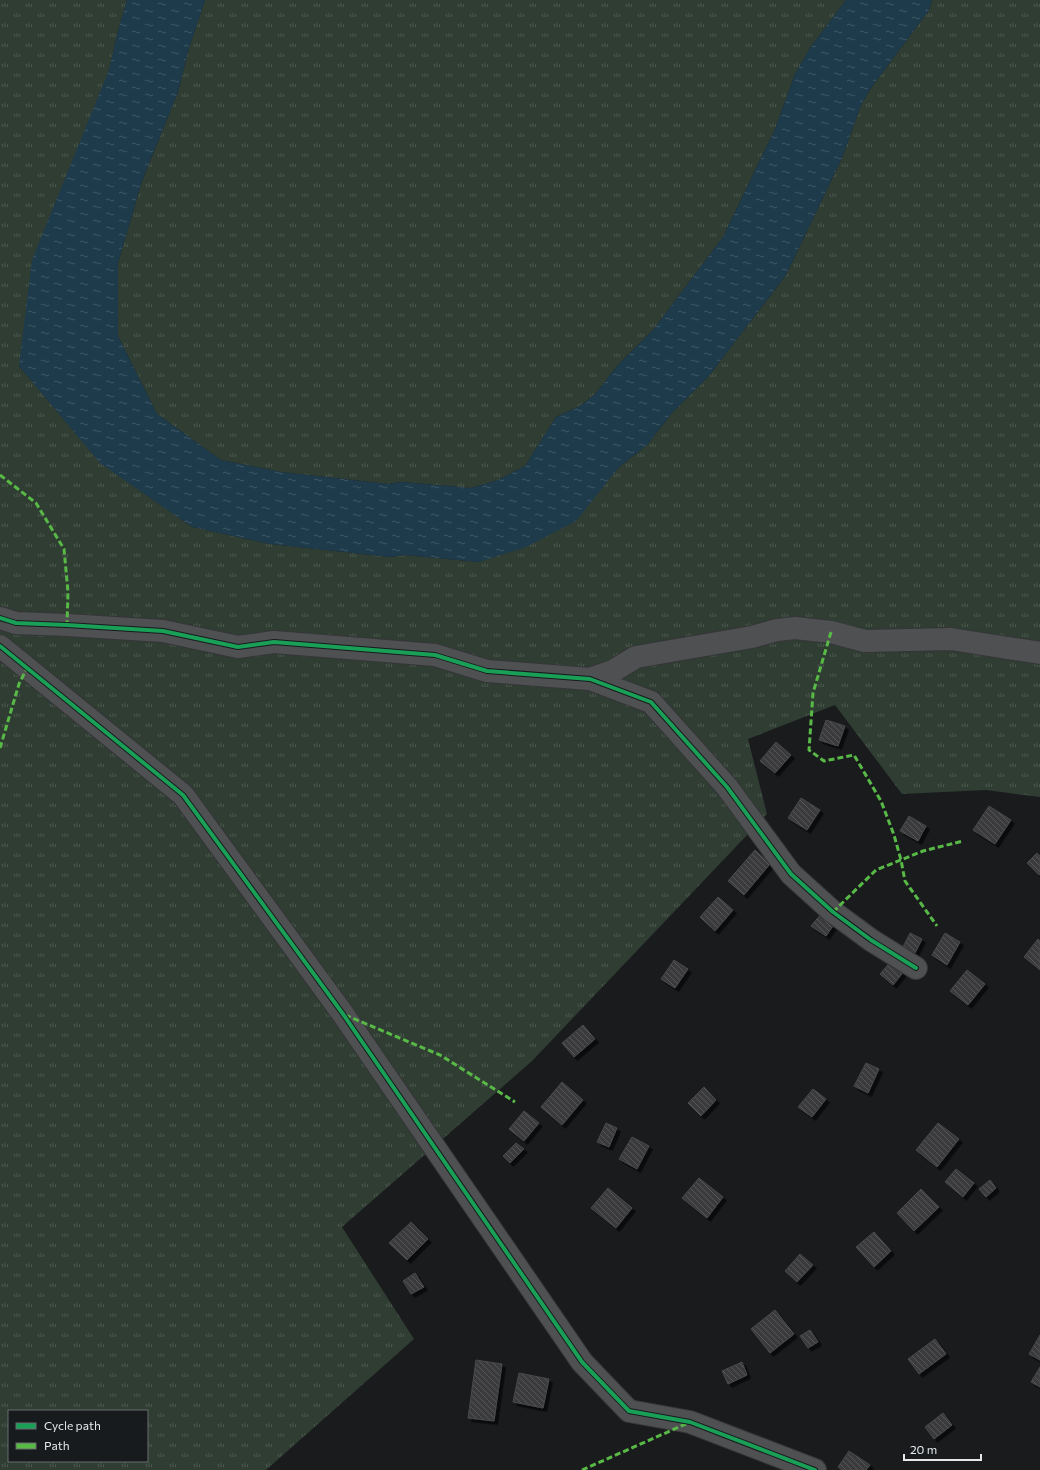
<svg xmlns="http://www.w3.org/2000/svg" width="1040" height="1470" font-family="Commissioner,sans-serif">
  <defs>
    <pattern id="grass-tufts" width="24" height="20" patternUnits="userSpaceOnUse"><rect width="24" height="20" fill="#2f3d32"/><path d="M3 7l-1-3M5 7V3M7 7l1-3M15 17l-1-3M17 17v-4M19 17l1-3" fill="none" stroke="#4d5950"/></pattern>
    <pattern id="water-ripples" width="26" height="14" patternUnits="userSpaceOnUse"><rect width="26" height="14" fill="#1e3b4c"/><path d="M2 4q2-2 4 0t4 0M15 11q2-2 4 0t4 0" fill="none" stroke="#3f5766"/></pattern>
    <pattern id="building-back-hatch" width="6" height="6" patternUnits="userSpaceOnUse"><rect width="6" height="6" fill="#3a3b3d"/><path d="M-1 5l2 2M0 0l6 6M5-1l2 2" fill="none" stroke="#565759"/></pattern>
    <filter id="shadow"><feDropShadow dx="3.5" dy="3.5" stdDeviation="0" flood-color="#0009"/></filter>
  </defs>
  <rect width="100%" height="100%" fill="#191b1d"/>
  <g fill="url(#grass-tufts)" fill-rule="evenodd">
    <path d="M0,0H127L119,27L109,70L19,366L100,462L192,527L270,544L390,557L405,555L479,562L607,481L619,467L647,445L672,413L708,377L786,275L842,158L861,105L871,88L929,10L932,0H1040V797L986,790L902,794L835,705L748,739L767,814L532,1061L342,1227L414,1339L266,1470H0ZM9,1411H147V1461H9Z"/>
    <path d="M205,0H846L810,48L795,74L775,129L723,237L653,330L618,365L595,394L580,406L556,417L525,466L498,480L471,488L402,482L388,484L281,472L221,460L157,414L118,336V263L142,181L178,92L189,48Z"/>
  </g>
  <path fill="url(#water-ripples)" d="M127,0H205L189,48L178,92L142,181L118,263V336L157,414L221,460L281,472L388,484L402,482L471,488L498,480L525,466L556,417L580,406L595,394L618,365L653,330L723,237L775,129L795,74L810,48L846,0H932L929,10L871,88L861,105L842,158L786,275L708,377L672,413L647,445L619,467L576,521L526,547L479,562L405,555L390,557L270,544L192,527L100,463L19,366L32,260L109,70L119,27Z"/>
  <g fill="url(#building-back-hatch)" stroke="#484a4b" filter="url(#shadow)">
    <path d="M826,720L845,726L838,746L819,740Z"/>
    <path d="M776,742L791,755L775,773L760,761Z"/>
    <path d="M801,798L820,810L807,830L788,818Z"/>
    <path d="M989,806L1011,820L995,844L973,830Z"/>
    <path d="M909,816L926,826L918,841L900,831Z"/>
    <path d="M755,850L770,864L744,895L728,881Z"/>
    <path d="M1037,853L1040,856V874L1039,875L1027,863Z"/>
    <path d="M718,897L733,910L715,931L700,917Z"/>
    <path d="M822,913L835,923L826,936L811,926Z"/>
    <path d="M910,933L922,939L915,953L903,947Z"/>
    <path d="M945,933L960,942L947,965L932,955Z"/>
    <path d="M1038,939L1040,941V970L1024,957Z"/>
    <path d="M893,959L905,970L893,985L880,974Z"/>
    <path d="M674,960L688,969L675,988L661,979Z"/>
    <path d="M967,970L985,984L968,1005L950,991Z"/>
    <path d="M583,1025L595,1039L574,1057L562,1043Z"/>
    <path d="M866,1063L879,1069L868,1093L854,1086Z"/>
    <path d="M562,1082L583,1100L562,1125L541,1107Z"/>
    <path d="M704,1087L716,1100L701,1116L688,1103Z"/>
    <path d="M813,1089L826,1099L812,1117L798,1107Z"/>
    <path d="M524,1111L539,1123L524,1141L509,1129Z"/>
    <path d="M606,1123L617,1128L609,1147L597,1142Z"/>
    <path d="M938,1123L959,1139L937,1167L916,1150Z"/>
    <path d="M632,1137L649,1146L637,1169L619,1159Z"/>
    <path d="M516,1143L524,1149L510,1163L503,1156Z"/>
    <path d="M956,1169L974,1183L963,1197L945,1182Z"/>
    <path d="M699,1178L723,1197L707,1218L682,1198Z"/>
    <path d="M990,1180L996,1188L986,1197L979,1189Z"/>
    <path d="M608,1188L632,1208L616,1228L591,1208Z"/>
    <path d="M921,1189L939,1207L914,1231L897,1213Z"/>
    <path d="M411,1222L428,1239L407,1260L389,1243Z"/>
    <path d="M874,1232L891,1251L874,1267L856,1247Z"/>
    <path d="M800,1254L813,1265L797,1282L785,1271Z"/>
    <path d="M415,1273L424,1287L411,1294L403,1281Z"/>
    <path d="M775,1310L794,1334L770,1353L751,1329Z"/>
    <path d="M810,1330L818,1342L808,1348L800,1336Z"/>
    <path d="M1040,1335V1360L1029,1354Z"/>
    <path d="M935,1339L946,1354L919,1374L908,1359Z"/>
    <path d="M476,1360L502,1364L494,1421L468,1418Z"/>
    <path d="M742,1362L747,1375L728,1384L722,1371Z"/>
    <path d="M1040,1367V1387L1031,1382Z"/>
    <path d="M519,1373L549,1379L543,1408L513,1402Z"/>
    <path d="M943,1413L952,1425L934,1439L925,1427Z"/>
    <path d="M849,1451L870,1465L866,1470H842L838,1467Z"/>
  </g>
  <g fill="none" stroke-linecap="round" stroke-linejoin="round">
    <defs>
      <g id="minor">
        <path d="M0,618L16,623L67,625L163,631L238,647L274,642L435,655L487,671L590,679L651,702L727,787L791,874L833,912L871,940L916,968"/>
        <path d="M0,646L183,795L343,1014L582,1362L629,1411L690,1422L815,1470"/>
        <path d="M590,679L613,671L636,657L752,637L777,630L795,628L831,632L865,641L951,639L1040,653"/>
      </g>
    </defs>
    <use href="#minor" stroke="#353638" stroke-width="24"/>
    <use href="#minor" stroke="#4f5052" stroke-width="22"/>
    <g stroke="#58b947" stroke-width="3" stroke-dasharray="6 3" stroke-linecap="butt">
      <path d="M0,475L36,503L64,549L68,592L67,625"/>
      <path d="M831,632L813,693L809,750L824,761L854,755L881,801L894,835L901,860L905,881L937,926"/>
      <path d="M0,748L19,684L27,668"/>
      <path d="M833,912L876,870L923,851L963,841"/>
      <path d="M345,1015L440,1055L515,1102"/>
      <path d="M582,1470L688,1423"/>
    </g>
    <defs>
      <g id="cycleway">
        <path d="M0,618L16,623L67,625L163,631L238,647L274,642L435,655L487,671L590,679L651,702L727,787L791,874L833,912L871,940L916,968"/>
        <path d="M0,646L183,795L343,1014L582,1362L629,1411L690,1422L815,1470"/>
      </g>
    </defs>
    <use href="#cycleway" stroke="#181b1e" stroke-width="6"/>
    <use href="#cycleway" stroke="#1a9f57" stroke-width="4"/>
  </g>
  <rect x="8" y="1410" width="140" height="52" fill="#181b1e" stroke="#6a6d70"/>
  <rect x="16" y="1423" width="20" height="6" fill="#1a9f57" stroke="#6a6d70"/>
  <text x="44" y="1430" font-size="12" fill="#e6e8eb">Cycle path</text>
  <rect x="16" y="1443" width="20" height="6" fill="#58b947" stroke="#6a6d70"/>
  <text x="44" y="1450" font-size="12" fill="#e6e8eb">Path</text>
  <path d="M904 1454v6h77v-6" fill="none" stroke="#e6e8eb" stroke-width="2"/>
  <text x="910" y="1454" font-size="12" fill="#e6e8eb" stroke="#181b1e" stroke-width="3" paint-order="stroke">20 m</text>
</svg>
